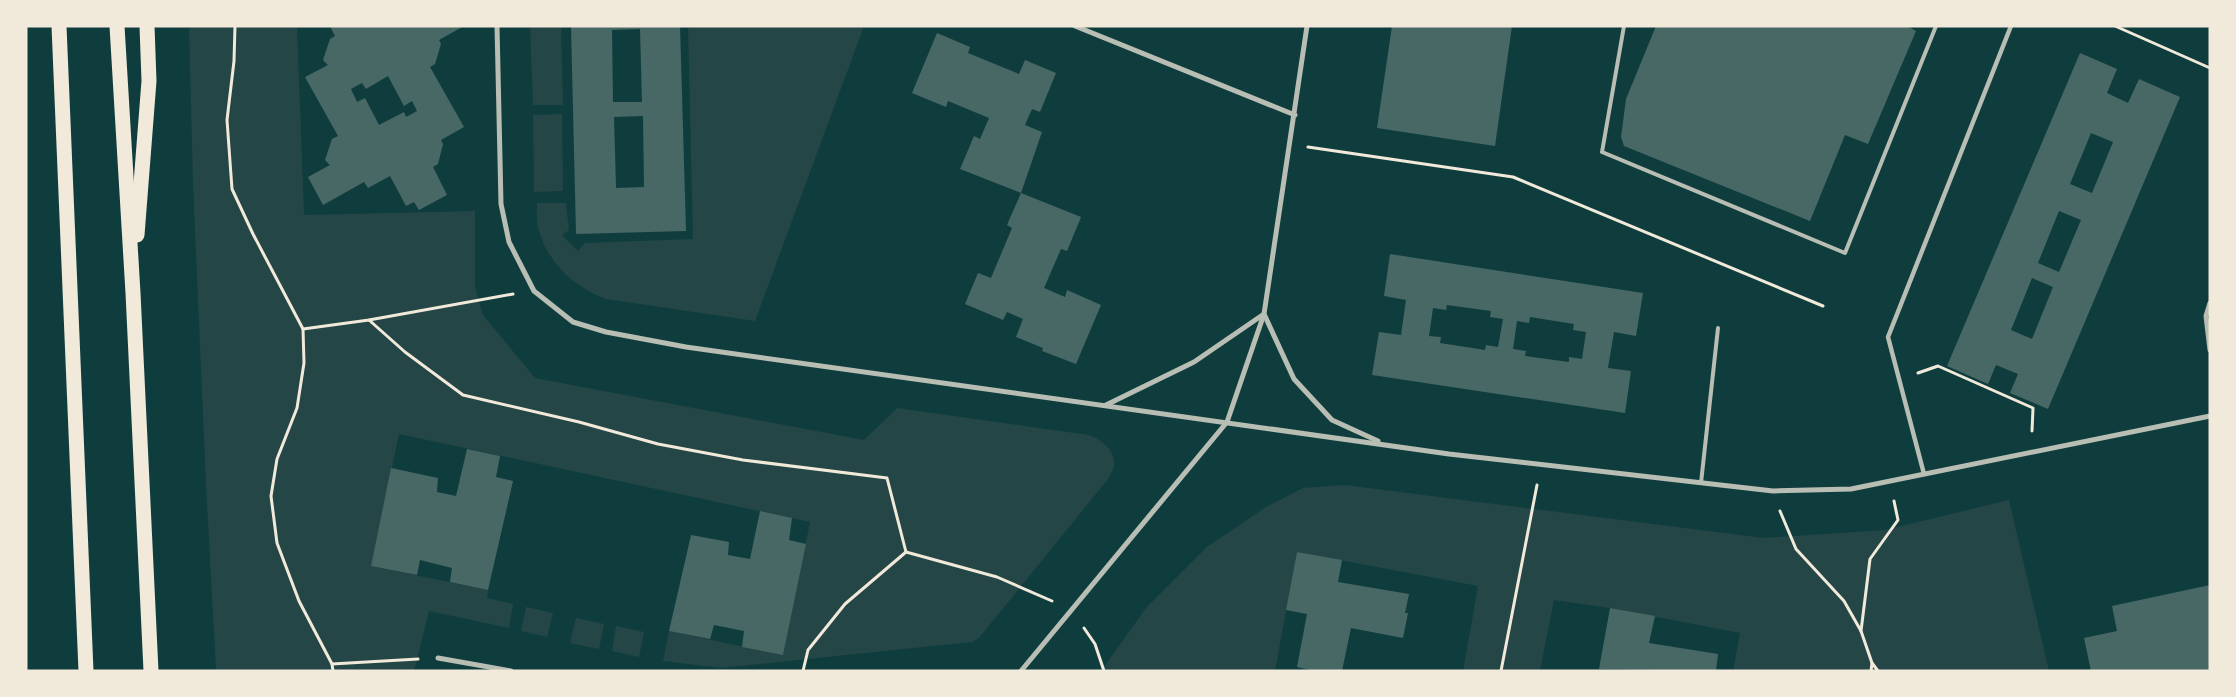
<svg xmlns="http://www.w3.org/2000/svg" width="2236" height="697" font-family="Signika,sans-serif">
  <rect width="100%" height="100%" fill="#0f3d3e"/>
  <g fill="#244646">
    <path d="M189,26H297L304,215L475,211V287L483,315L535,378L864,440L897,408L1089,435C1101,440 1115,449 1114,464C1114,469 1110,475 1108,479L979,638L972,642L721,668L663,661L669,631L783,655L810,522L399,434L371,566L488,590L487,598L513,604L509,628L429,611L414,671H216L206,484L193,183Z"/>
    <path d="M530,26H561L563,105H533Z"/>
    <path d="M688,26H864L755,321L606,299C574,287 546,262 538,227C536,220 537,211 537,203H566L569,230L562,235L578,251L585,243L693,239Z"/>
    <path d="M562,114L563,191L534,192L533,115Z"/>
    <path d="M1345,485L1764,538L1885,530L2009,500L2049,671H1733L1740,633L1610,608L1554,600L1540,671H1463L1478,586L1297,552L1275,671H1101L1146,608L1207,547L1266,507L1303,488Z"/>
    <path d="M526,607L553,613L547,637L521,631Z"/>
    <path d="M576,618L604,624L599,649L570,643Z"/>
    <path d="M616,626L644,632L639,657L612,651Z"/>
  </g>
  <g fill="#486865" fill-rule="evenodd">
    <path d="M330,26H464L439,40L441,44L435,64L430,67L464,127L441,140L443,144L438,164L433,167L447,195L419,210L414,202L406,206L390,176L368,188L364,182L323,205L308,177L330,165L325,160L332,139L338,136L305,77L328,65L323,60L330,39L335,36ZM388,76L404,106L412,101L417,111L406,117L404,112L379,125L365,98L357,102L351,89L362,83L366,89Z"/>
    <path d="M571,26H680L686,231L576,234ZM640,29L642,102H613L612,30ZM643,116L644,187L616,188L614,117Z"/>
    <path d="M1392,26H1512L1495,146L1377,128Z"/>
    <path d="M1656,26H1907L1916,31L1868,144L1845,135L1810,221L1624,146L1621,137L1626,99Z"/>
    <path d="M937,33L970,47L968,53L1019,74L1025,60L1056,73L1040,112L1032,109L1025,125L1042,132L1021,193L960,169L974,136L980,139L989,118L948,101L946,107L912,93Z"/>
    <path d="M2080,53L2117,69L2107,93L2128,103L2139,79L2180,97L2048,409L2010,393L2018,374L1996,365L1988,384L1947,366ZM2091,133L2113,142L2092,193L2070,184ZM2059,211L2081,220L2059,272L2038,263ZM2032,278L2053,287L2032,339L2011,330Z"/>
    <path d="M1021,193L1081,217L1067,251L1061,249L1044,288L1065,297L1067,290L1101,305L1076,364L1042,351L1043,348L1016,337L1023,319L1007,312L1003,320L965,304L978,273L991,278L1012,228L1007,225Z"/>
    <path d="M1390,254L1643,293L1636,336L1614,332L1608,368L1631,371L1625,413L1372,375L1379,332L1401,335L1406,300L1384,296ZM1447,305L1491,311L1490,317L1503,319L1498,347L1486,345L1485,350L1440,343L1441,337L1429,336L1433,308L1446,310ZM1530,317L1574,324L1573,330L1586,332L1582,359L1569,357V362L1525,356L1526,351L1513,349L1517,321L1529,323Z"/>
    <path d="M467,449L500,456L496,477L513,481L488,590L450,582L452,568L420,560L417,575L371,566L391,468L438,478L437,492L456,496Z"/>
    <path d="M760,511L792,518L789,540L806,544L783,655L742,647L744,631L714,625L710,639L669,631L691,535L729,542L728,555L750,559Z"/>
    <path d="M1297,552L1342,560L1338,582L1409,594L1405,613H1408L1403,638L1351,628L1342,671H1315L1297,667L1307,614L1286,610Z"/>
    <path d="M2210,585V671H2091L2084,638L2117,631L2112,606Z"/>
    <path d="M1610,608L1655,616L1649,643L1718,654L1716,671L1599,669Z"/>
  </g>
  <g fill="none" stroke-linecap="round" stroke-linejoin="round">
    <g stroke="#f1e9da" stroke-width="3">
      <path d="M235,26L234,61L227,120L232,189L253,234L303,329L304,363L297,408L277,459L271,496L277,543L299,601L332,664L333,671"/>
      <path d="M2115,26L2210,68"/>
      <path d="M1308,147L1513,177L1823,306"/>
      <path d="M369,320L405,352L463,395L579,422L658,444L743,460L887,478L906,552"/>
      <path d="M303,329L369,320L513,294"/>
      <path d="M1918,373L1938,366L2033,408L2032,431"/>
      <path d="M1780,511L1796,549L1844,601L1861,631"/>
      <path d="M1084,628L1095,644L1104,671"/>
      <path d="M332,664L418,659"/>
      <path d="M803,671L808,650L845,604L906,552L997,577L1052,601"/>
      <path d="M1501,671L1537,485"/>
      <path d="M1871,671L1872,663"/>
      <path d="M1878,671L1872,663L1861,631L1870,559L1898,520L1894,501"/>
    </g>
    <g stroke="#b8beb3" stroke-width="4">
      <path d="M1624,26L1602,152L1845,253L1936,26"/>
      <path d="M1701,483L1718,328"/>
    </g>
    <path stroke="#b8beb3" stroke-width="4.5" d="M1924,474L1888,337L2011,26"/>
    <g stroke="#b8beb3" stroke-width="5">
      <path d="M497,26L501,204L509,242L534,291L573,322L606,332L686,347L1449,454L1773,491L1851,489L2210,416"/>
      <path d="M1075,26L1295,115"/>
      <path d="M2210,303L2206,316L2210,350"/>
      <path d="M1106,405L1194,362L1264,314L1294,379L1332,420L1378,441"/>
      <path d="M438,658L511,671"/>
      <path d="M1021,671L1227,422L1264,314L1307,26"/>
    </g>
    <g stroke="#f1e9da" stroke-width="15">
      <path d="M59,26L86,671"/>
      <path d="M117,26L133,293L151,671"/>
      <path d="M137,235L149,81L147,26"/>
    </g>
  </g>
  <rect width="2236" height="697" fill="none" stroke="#f1e9da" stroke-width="55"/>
</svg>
